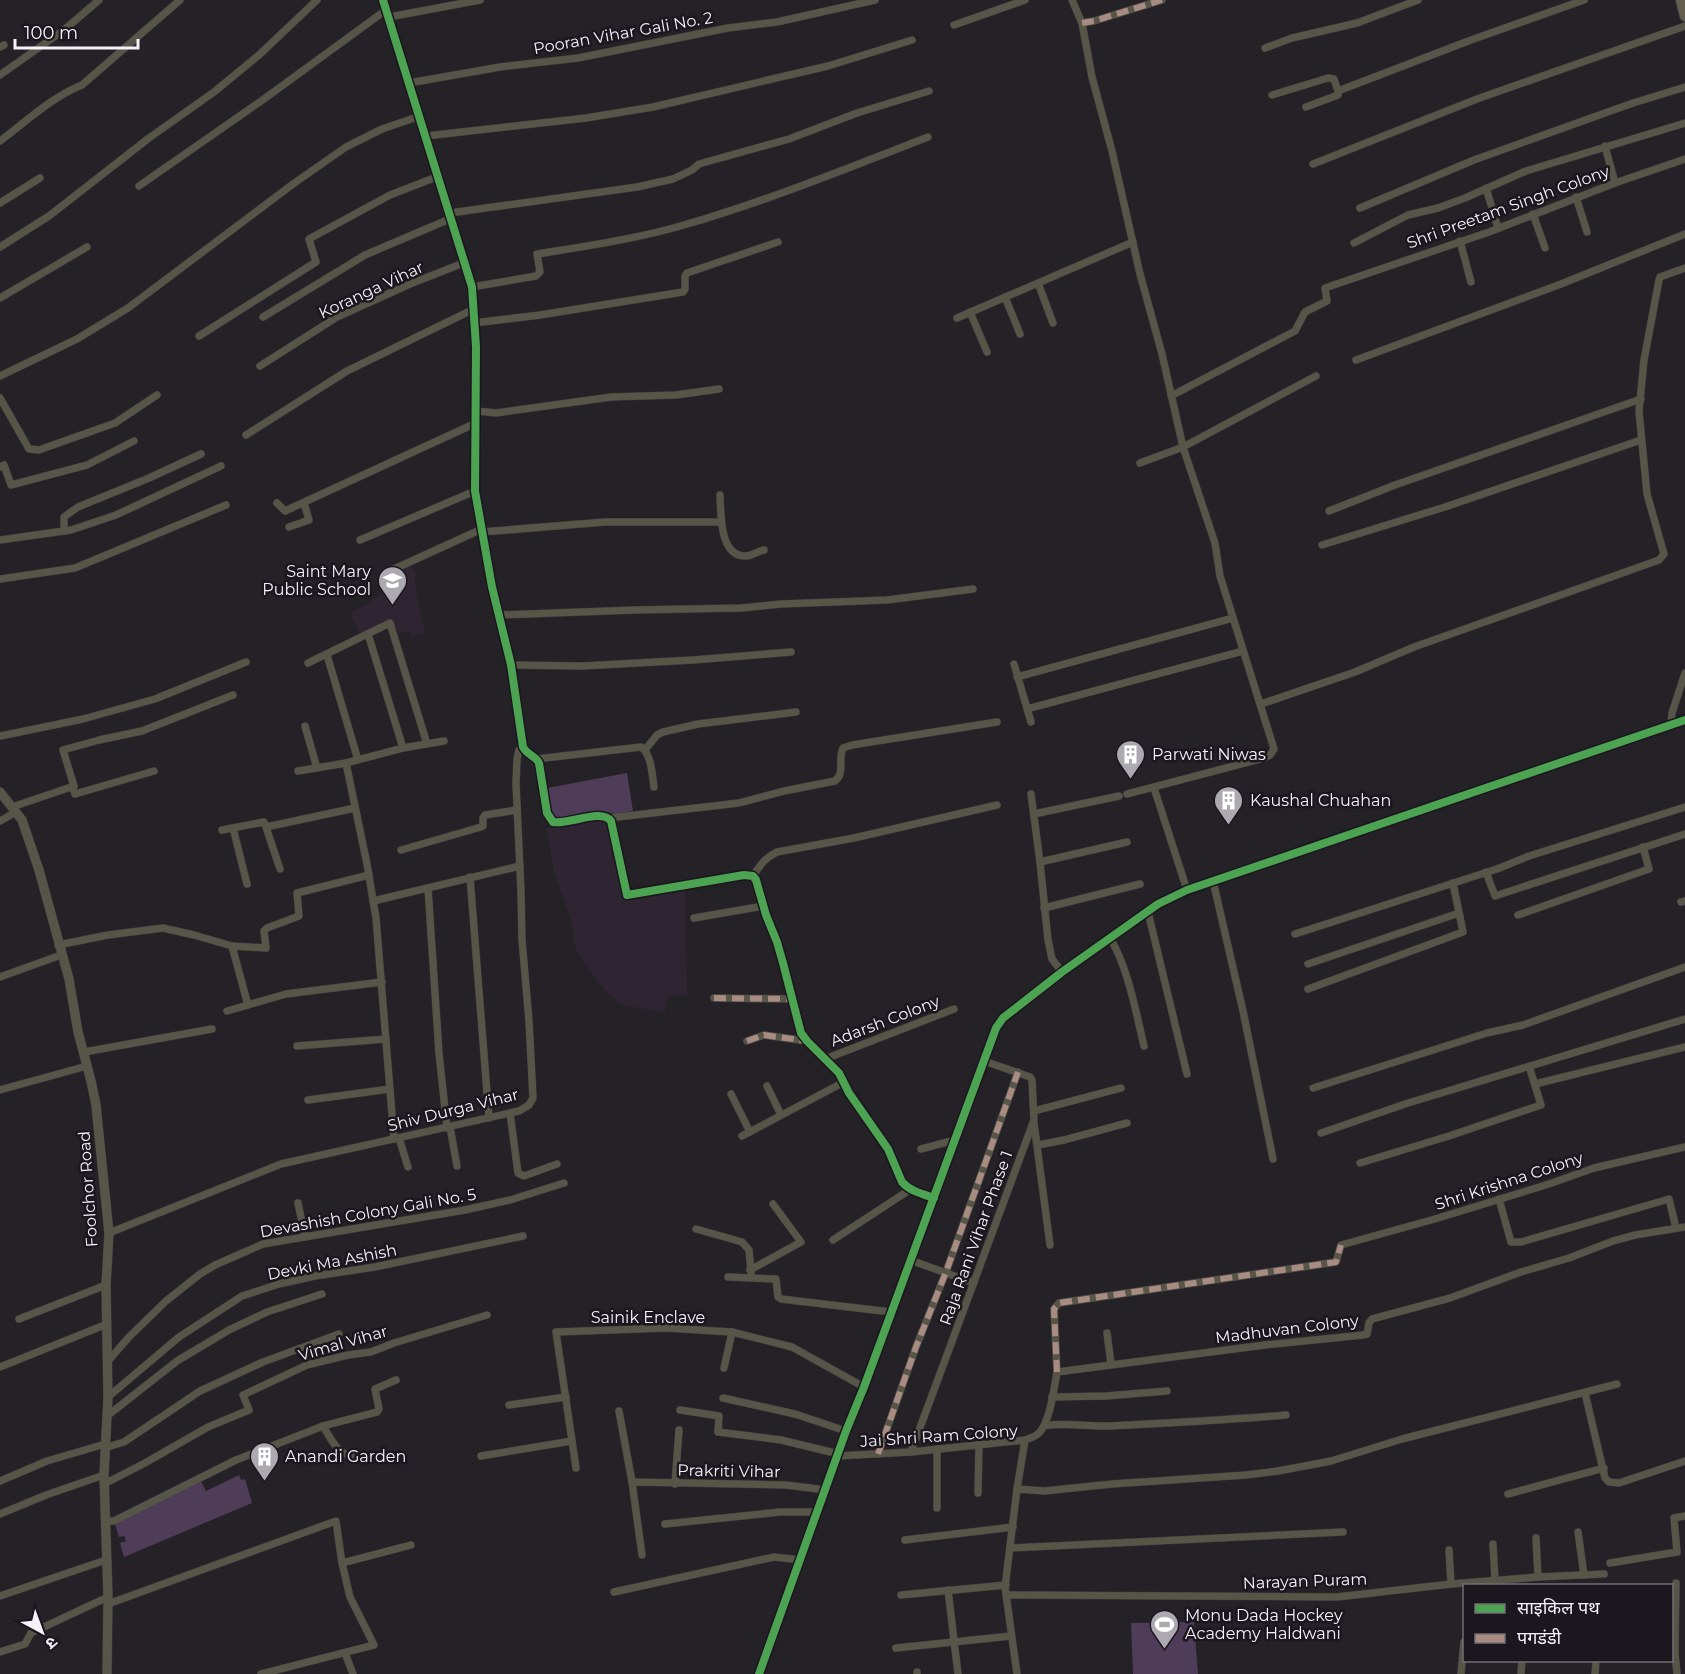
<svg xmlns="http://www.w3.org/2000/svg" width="1685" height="1674" font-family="Montserrat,'Noto Sans Devanagari',sans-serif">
  <rect width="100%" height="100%" fill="#242127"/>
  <g fill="#2e2432">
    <path d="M412,565L416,575L414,577L425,633L411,637L409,631L399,634L392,618L360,634L350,614L397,584L392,573Z"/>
    <path d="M602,820L609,823L626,900L685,889L687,996L668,995L665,1012L620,1005L601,986L576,951L570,917L554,873L546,828Z"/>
  </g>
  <g fill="#4e3c59">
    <path d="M627,773L633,811L615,814L602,811L558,820L551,812L547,788Z"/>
    <path d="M239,1475L241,1480L245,1479L252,1503L124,1557L120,1543L126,1541L124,1536L119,1537L115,1524L201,1481L206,1491Z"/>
    <path d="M1194,1622L1198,1674H1133L1131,1623Z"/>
  </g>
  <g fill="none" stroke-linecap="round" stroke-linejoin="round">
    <defs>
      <g id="minor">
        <path d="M383,0L472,287L476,347L475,491L492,587L511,665L523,747C527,755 536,756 539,763L547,813L553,822C569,825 601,808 611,821L627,895L744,875L753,876L756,880L766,915L777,942L783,963L801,1033L807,1041L839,1073L849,1093L888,1149L902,1182C910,1191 922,1194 934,1198"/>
        <path d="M1072,0L1082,23L1092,77L1112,151L1140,274L1162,354L1183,447L1215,543L1220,576L1274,749L1270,755L1264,758L1127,794"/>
        <path d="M389,17L480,0"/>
        <path d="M1082,23L1094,21L1162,0"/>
        <path d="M954,25L1025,0"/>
        <path d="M0,47L4,45"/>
        <path d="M1265,48L1292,38L1357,23L1418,0"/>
        <path d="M0,75L64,30L99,0"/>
        <path d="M409,83L500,67L578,58L728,28L777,22L875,0"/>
        <path d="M1272,95L1328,78L1334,79L1338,91"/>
        <path d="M1306,107L1338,95V91L1471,40L1584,0"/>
        <path d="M426,136L586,118L653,107L828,66L912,40"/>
        <path d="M0,141C27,121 50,98 82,85L180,0"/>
        <path d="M1605,146L1615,183"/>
        <path d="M1313,164L1477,99L1685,26"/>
        <path d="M139,186L264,99L386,10"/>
        <path d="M1486,188L1498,228"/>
        <path d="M1576,197L1587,232"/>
        <path d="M0,203L40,178"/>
        <path d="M1360,208L1474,160L1633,103L1685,87"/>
        <path d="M450,213L637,187L673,179L692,170L699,164L789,139L857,113L929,91"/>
        <path d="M1533,214L1545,248"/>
        <path d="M1460,241L1471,282"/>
        <path d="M1354,243L1408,215L1438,208L1465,198L1526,171L1685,123"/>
        <path d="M0,247L49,216L149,138L214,92L259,55L317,0"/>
        <path d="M1038,283L1053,323"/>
        <path d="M472,287L536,276L540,272L537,254C586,246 636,239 684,225C767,201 848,168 928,137"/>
        <path d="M1005,297L1020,334"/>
        <path d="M0,298L87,247"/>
        <path d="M970,312L987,352"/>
        <path d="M263,317L365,255L452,218"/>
        <path d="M957,318L1133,242"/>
        <path d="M474,323L540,315L683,292L685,289V276L687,273L778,242"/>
        <path d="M199,336L316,262L309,239L390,195L439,176"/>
        <path d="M1356,360L1561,284L1685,234"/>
        <path d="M260,366L337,317L410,284L466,262"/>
        <path d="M0,376L77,339L128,308L293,184L346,147L382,129L420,116"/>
        <path d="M1171,396L1295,331L1305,312L1327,301L1325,288L1489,232L1615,183L1685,159"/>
        <path d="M0,398L29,449L39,450L115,423L157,395"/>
        <path d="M477,411L496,413L611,397L676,395L719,389"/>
        <path d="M246,435L347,371L474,309"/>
        <path d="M1140,463L1183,447L1316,376"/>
        <path d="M0,467L4,465L11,485L87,465L134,441"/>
        <path d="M720,495C721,513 719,557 746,556C751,556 759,551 764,550"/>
        <path d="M277,503L285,511L476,423"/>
        <path d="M1329,511L1395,485L1641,399"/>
        <path d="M289,527L309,520L304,503"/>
        <path d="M64,531V517L78,507L149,478L201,454"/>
        <path d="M482,532L605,522H721"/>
        <path d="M0,540L71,530L116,515L221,466"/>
        <path d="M360,540L475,491"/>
        <path d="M1322,545L1445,507L1641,440"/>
        <path d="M392,570L482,529"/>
        <path d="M0,579L75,568L226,505"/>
        <path d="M498,615L634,610L741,608L781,604L887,600L973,589"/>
        <path d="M368,634L403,748"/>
        <path d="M327,655L358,760"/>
        <path d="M308,663L390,623L427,744"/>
        <path d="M1014,664L1031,722"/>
        <path d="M511,665L582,666L693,660L791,652"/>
        <path d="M1017,677L1233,618"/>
        <path d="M1261,704L1355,672L1414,647L1659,560L1664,554L1647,494L1639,411L1644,360L1659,280L1660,277L1685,268"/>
        <path d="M1027,709L1243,651"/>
        <path d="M1671,724L1672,713L1685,673"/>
        <path d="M305,726L317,768"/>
        <path d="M0,736L83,719L155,699L246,662"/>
        <path d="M645,750L657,735L663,732L698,724L796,712"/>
        <path d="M536,759L641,747C652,755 652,775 654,787"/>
        <path d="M346,763L367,864L376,918L394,1139"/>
        <path d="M298,771L346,763L403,748L444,741"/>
        <path d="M72,786L75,794L154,771"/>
        <path d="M1154,788L1187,890"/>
        <path d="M1031,794L1040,862L1048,940L1052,959L1062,972"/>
        <path d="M12,807L74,786L63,750L99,740L142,731L233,695"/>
        <path d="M1034,814L1119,796"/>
        <path d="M609,818L739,803L784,791L835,781C846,772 837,760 843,748L852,745L997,722"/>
        <path d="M0,821L16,812"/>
        <path d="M266,827L280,869"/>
        <path d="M233,828L247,884"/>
        <path d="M222,830L264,822L266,827L355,808"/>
        <path d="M401,850L481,827L483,826V818L485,815L517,810"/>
        <path d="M1040,862L1127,842"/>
        <path d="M1486,872L1495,896L1685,834"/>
        <path d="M753,876C760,865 765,858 777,852L854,838L997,805"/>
        <path d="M470,877L489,1118"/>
        <path d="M1213,881L1243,1011L1273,1159"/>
        <path d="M428,888L439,1053L447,1128"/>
        <path d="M373,901L520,866"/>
        <path d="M1681,902L1685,901"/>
        <path d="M1044,908L1140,884"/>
        <path d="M1148,912L1187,1074"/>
        <path d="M1518,915L1649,869L1643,847"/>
        <path d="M694,918L764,906"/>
        <path d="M1295,934L1497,869L1529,856L1685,807"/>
        <path d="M1110,938C1128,967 1136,1013 1144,1046"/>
        <path d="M58,945L108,935L163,928L194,935L232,946L266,948L264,931L267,928L299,916L297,893L369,875"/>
        <path d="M232,946L248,1005"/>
        <path d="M1308,964L1459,913"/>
        <path d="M0,977L61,955"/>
        <path d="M1308,989L1463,932L1453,883"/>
        <path d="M714,998L793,999"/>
        <path d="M227,1011L286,994L382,982"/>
        <path d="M747,1041L764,1035L807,1041"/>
        <path d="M297,1046L386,1039"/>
        <path d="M84,1052L212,1029"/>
        <path d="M825,1059L954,1009"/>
        <path d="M1535,1084L1685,1047"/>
        <path d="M767,1086L781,1115"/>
        <path d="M1313,1088L1487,1033L1523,1025L1685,967"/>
        <path d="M0,1090L87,1066"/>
        <path d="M731,1094L750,1132"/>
        <path d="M308,1100L390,1089"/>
        <path d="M1034,1111L1121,1088"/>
        <path d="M510,1113L518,1173L524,1176L557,1164"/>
        <path d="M1034,1123L1050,1245"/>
        <path d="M450,1127L457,1166"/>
        <path d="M1321,1133L1405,1104L1685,1019"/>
        <path d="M742,1136L844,1082"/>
        <path d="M399,1138L408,1167"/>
        <path d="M1038,1145L1064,1140L1127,1123"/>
        <path d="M921,1149L955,1140"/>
        <path d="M1360,1163L1449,1136L1541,1105L1529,1066"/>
        <path d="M1499,1199L1511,1242H1521L1669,1199L1676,1228"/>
        <path d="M298,1203L305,1237"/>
        <path d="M696,1229L742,1242L749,1250L751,1272"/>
        <path d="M109,1233L281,1164L519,1111L529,1105L533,1098L529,1021L522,940L521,892L516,783L517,759L519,750L523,747"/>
        <path d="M833,1240L911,1189"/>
        <path d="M910,1260L974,1283"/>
        <path d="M750,1270L801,1242L773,1204"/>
        <path d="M728,1277L776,1279L778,1297L781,1299L891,1312"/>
        <path d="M19,1319L106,1285"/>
        <path d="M1107,1333L1111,1364"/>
        <path d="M108,1361L129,1337L166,1301L200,1274L215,1265L263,1244L465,1210L510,1200L564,1183"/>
        <path d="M0,1367L107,1324"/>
        <path d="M724,1368L732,1332"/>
        <path d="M1057,1372L1054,1309L1059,1303L1336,1262L1341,1245L1435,1219L1549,1184L1594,1168L1685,1147"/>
        <path d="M1585,1393L1605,1478L1609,1482L1619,1483L1685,1461"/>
        <path d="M108,1397L179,1337L242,1296L279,1284L315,1276L375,1267L523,1236"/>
        <path d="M1052,1397L1106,1396L1167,1391"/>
        <path d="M723,1398L795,1414L846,1431"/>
        <path d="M509,1405L566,1397"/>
        <path d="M680,1410L719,1416L718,1432L781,1440L839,1454"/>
        <path d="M619,1411L632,1482L642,1555"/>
        <path d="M107,1416L177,1361L229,1330L267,1312L322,1294"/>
        <path d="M323,1426C338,1451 341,1460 372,1455"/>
        <path d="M1044,1426C1065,1422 1088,1427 1109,1426C1168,1423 1227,1420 1286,1415"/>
        <path d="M1025,1440C1030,1438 1035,1437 1039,1433C1050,1422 1054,1388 1057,1372L1265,1345L1363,1335L1367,1334L1369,1323L1372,1319L1450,1298L1521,1272L1569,1258L1613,1241L1635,1235L1685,1227"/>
        <path d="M104,1448L124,1442L200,1391L263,1362L339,1334"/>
        <path d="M911,1452L1034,1120L1032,1080L1030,1077L984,1061"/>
        <path d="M878,1454L916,1347L946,1272L1018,1072"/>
        <path d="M481,1456L572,1441"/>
        <path d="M838,1456L911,1452L1025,1440L1017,1489L1005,1587L1017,1674"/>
        <path d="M576,1468L556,1332L666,1328L732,1332L792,1347L864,1387"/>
        <path d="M0,1481L47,1461L105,1444"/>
        <path d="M632,1482L786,1485L826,1490"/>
        <path d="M104,1484L145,1463L208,1427L249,1410L243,1395L307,1365L348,1355L371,1352L394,1343L487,1315"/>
        <path d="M675,1484L679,1430"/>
        <path d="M1017,1489L1044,1491L1112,1484L1246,1475L1278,1471L1331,1461L1402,1439L1617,1384"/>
        <path d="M978,1493L979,1444"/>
        <path d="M1508,1494L1604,1468"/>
        <path d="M937,1508V1449"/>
        <path d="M0,1514L46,1495L104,1475"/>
        <path d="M105,1521H114L236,1460L323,1426L377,1412L379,1409L375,1389L396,1380"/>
        <path d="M665,1524L780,1512H818"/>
        <path d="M1578,1532L1584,1575"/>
        <path d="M1536,1538L1538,1577"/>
        <path d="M905,1540L1013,1527"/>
        <path d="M1493,1544L1495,1581"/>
        <path d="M1010,1548L1343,1532"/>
        <path d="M1449,1550L1451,1584"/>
        <path d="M342,1563L411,1545"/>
        <path d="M1610,1563L1677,1552L1674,1518L1685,1516"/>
        <path d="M1676,1583L1675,1653L1677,1674"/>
        <path d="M948,1590L958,1674"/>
        <path d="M614,1592L774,1557L801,1560"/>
        <path d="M901,1595L1006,1585"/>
        <path d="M1006,1595L1337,1597L1451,1584L1538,1577L1604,1574"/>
        <path d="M0,1596L106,1560"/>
        <path d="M108,1604L336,1521L342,1563L350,1597L374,1645L261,1674"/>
        <path d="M896,1648L1011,1636"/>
        <path d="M0,1652L25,1644L31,1633L108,1597"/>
        <path d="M345,1653L353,1674"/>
        <path d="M917,1672V1674"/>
        <path d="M1461,1674L1464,1642"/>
        <path d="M1521,1674L1522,1660"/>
        <path d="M1595,1674L1596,1660"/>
      </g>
      <g id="tertiary">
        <path d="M0,792L22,820L39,870L69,979L78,1032L91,1081L96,1105L109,1233L106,1285L108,1397L104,1475L108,1597L107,1674"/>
        <path d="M759,1674L846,1431L864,1387L996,1028L1003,1018L1062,972L1158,904L1187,890L1685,720"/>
      </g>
      <path id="secondary" d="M1681,0L1685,16"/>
    </defs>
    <use href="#minor" stroke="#3d3b3f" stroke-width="8"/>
    <use href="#tertiary" stroke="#3d3b3f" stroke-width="10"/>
    <use href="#secondary" stroke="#3d3b3f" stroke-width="12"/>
    <use href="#minor" stroke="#575548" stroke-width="7"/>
    <use href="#tertiary" stroke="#575548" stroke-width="9"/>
    <use href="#secondary" stroke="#63604f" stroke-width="10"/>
    <g stroke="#a88b81" stroke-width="6" stroke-dasharray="12 6" stroke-linecap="butt">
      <path d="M1082,23L1094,21L1162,0"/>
      <path d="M714,998L793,999"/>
      <path d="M747,1041L764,1035L807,1041"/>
      <path d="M1057,1372L1054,1309L1059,1303L1336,1262L1341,1245"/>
      <path d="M878,1454L916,1347L946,1272L1018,1072"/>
    </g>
    <defs>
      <g id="cycleway">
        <path d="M383,0L472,287L476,347L475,491L492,587L511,665L523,747C527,755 536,756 539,763L547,813L553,822C569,825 601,808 611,821L627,895L744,875L753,876L756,880L766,915L777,942L783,963L801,1033L807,1041L839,1073L849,1093L888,1149L902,1182C910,1191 922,1194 934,1198"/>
        <path d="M759,1674L846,1431L864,1387L996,1028L1003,1018L1062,972L1158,904L1187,890L1685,720"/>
      </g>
    </defs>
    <use href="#cycleway" stroke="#1c161f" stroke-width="11"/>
    <use href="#cycleway" stroke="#4ca352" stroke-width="8"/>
  </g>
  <defs>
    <symbol id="school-pin" viewBox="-11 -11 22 30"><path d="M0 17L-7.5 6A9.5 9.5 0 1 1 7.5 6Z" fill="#aca9b0" stroke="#1c161f"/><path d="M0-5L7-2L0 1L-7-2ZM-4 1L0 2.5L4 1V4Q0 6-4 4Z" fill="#fff"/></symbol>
    <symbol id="building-pin" viewBox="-11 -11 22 30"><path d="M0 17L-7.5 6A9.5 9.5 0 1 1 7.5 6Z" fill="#aca9b0" stroke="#1c161f"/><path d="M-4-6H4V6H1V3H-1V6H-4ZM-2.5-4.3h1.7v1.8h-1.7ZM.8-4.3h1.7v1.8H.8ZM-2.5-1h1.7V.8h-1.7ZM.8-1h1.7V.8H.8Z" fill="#fff"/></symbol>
    <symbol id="stadium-pin" viewBox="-11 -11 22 30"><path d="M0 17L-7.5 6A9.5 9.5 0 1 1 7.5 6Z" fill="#aca9b0" stroke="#1c161f"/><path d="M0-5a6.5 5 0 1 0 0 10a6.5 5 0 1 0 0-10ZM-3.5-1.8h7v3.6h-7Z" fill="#fff"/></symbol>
  </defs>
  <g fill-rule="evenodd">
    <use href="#school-pin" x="376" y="564" width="33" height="45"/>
    <use href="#building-pin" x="1114" y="738" width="33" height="45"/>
    <use href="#building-pin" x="1212" y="784" width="33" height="45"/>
    <use href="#building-pin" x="248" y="1440" width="33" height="45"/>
    <use href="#stadium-pin" x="1148" y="1608" width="33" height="45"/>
  </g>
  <g text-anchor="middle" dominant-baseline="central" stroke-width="5" stroke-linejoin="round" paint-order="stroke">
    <g font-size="16" fill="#f6f2f9" stroke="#1c161f">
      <text transform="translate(623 33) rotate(-10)">Pooran Vihar Gali No. 2</text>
      <text transform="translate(1508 207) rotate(-20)">Shri Preetam Singh Colony</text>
      <text transform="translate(371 290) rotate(-25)">Koranga Vihar</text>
      <text transform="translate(885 1021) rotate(-21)">Adarsh Colony</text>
      <text transform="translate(453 1110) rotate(-14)">Shiv Durga Vihar</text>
      <text transform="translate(1509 1181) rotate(-18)">Shri Krishna Colony</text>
      <text transform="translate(88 1189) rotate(-94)">Foolchor Road</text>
      <text transform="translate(368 1213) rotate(-10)">Devashish Colony Gali No. 5</text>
      <text transform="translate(976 1238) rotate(-70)">Raja Rani Vihar Phase 1</text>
      <text transform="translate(332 1262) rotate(-11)">Devki Ma Ashish</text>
      <text x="648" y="1317">Sainik Enclave</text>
      <text transform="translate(1287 1329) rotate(-7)">Madhuvan Colony</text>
      <text transform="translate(343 1343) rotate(-16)">Vimal Vihar</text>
      <text transform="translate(939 1436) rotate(-4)">Jai Shri Ram Colony</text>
      <text transform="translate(729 1471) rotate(1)">Prakriti Vihar</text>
      <text transform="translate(1305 1581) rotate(-2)">Narayan Puram</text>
    </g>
    <g font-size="16" fill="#f6f2f9" stroke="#1c161f" text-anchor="start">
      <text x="371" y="571" text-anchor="end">Saint Mary<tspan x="371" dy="18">Public School</tspan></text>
      <text x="1152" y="754">Parwati Niwas</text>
      <text x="1250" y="800">Kaushal Chuahan</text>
      <text x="285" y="1456">Anandi Garden</text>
      <text x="1185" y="1615">Monu Dada Hockey<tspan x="1185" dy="18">Academy Haldwani</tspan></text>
    </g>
  </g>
  <rect x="1463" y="1584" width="210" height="78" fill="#1c161f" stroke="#736e76" stroke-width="1.5"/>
  <rect x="1475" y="1604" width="30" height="9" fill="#4ca352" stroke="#736e76" stroke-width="1.5"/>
  <text x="1517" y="1614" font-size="18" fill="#f6f2f9">साइकिल पथ</text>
  <rect x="1475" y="1634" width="30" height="9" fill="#a88b81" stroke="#736e76" stroke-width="1.5"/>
  <text x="1517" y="1644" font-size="18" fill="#f6f2f9">पगडंडी</text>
  <g transform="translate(42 1632) rotate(139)" stroke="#1c161f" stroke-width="4.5" paint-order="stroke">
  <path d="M0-4.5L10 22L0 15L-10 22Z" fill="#f6f2f9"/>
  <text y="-9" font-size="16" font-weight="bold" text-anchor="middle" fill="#f6f2f9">उ</text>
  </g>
  <path d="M15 39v9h123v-9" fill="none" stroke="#f6f2f9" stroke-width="3"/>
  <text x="24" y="39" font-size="18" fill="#f6f2f9" stroke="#1c161f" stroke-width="4.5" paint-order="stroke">100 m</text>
</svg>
